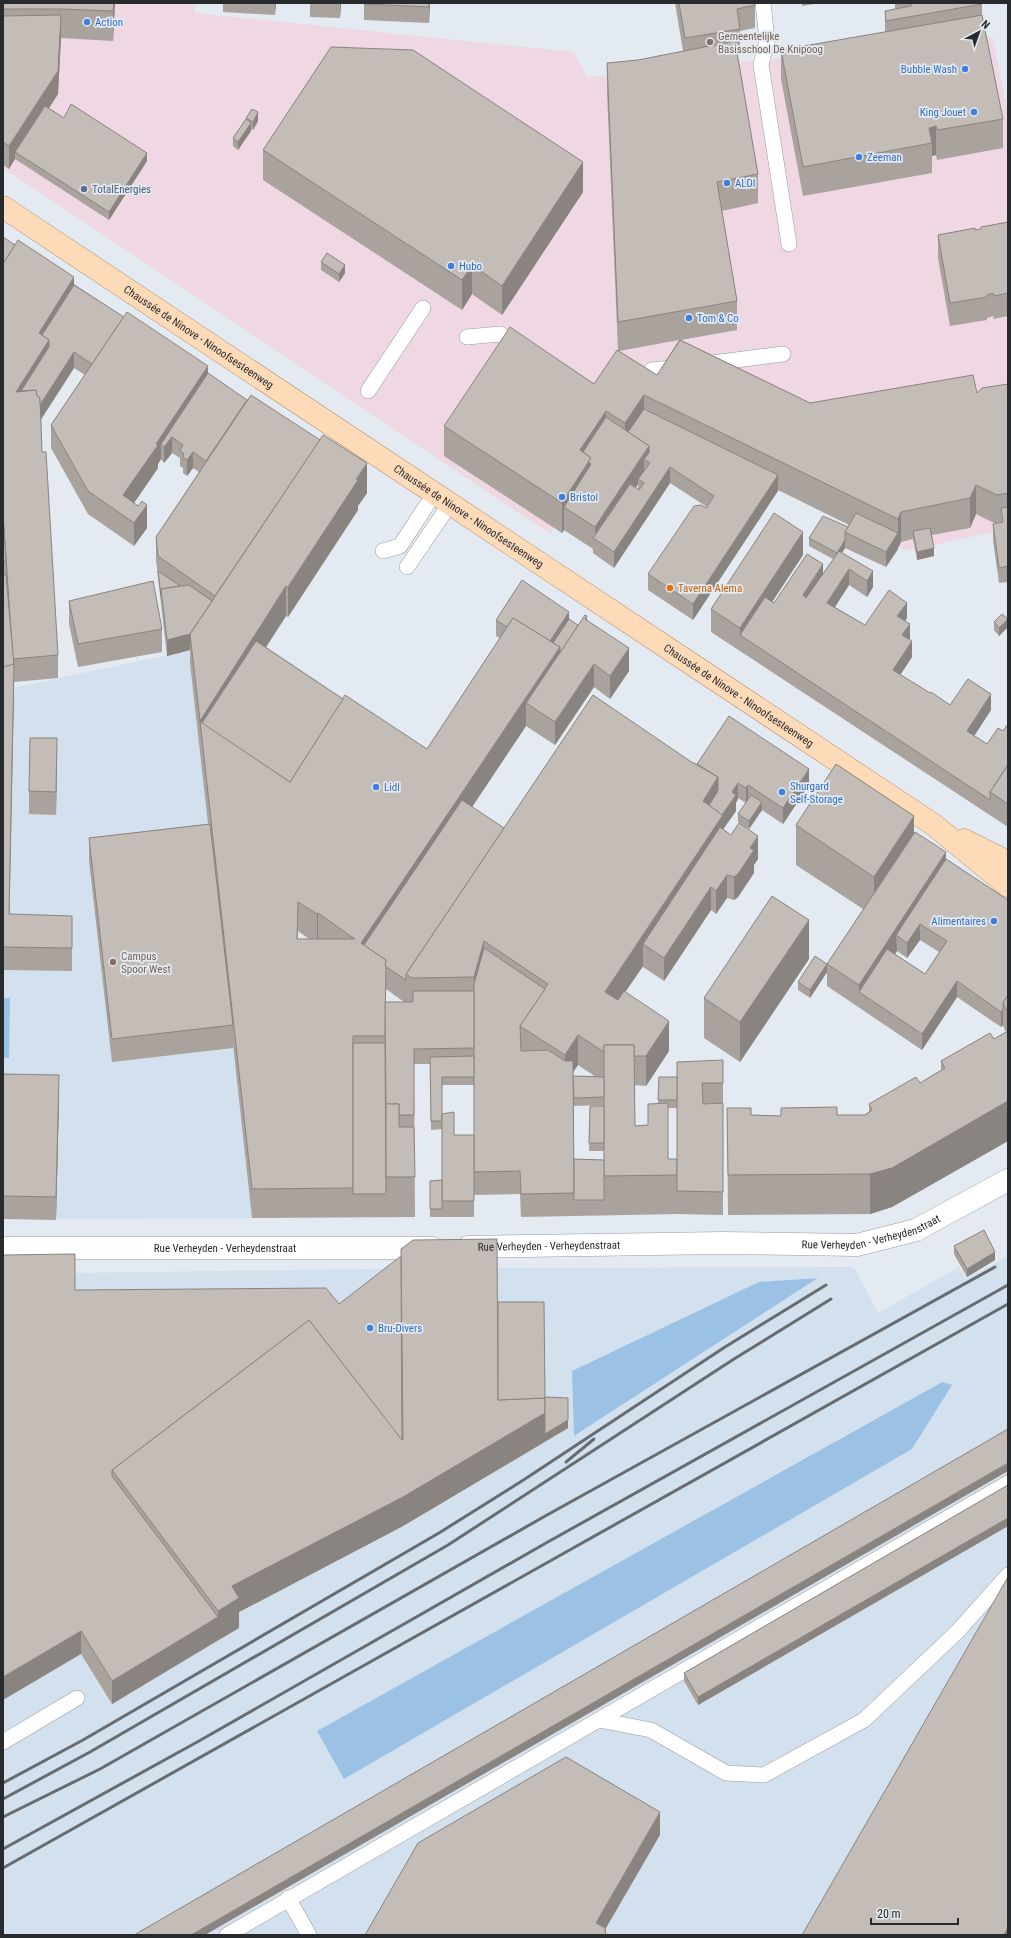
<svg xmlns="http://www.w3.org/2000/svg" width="1011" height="1938" font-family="'Roboto Condensed',sans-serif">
  <rect width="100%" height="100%" fill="#e3eaf1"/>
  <path fill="#efd8e4" d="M3,3H195V13L574,52L587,77L993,37L1008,116V529L906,551L638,405L550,534L3,168Z"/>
  <g fill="#d3e0ed" fill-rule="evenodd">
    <path d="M191,650L190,663L252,1218L3,1219V690Z"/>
    <path d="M1008,1256V1935H3V1274L447,1268L854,1267L878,1313L959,1267L966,1279ZM817,1278V1279L575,1436L759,1282ZM941,1382L951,1385L912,1449L344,1779L317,1731Z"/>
  </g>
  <g fill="#9bc2e4">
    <path d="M3,998H10L9,1058L3,1057Z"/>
    <path d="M818,1278L574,1436L572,1371L759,1282Z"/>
    <path d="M942,1382L952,1385L912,1449L344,1779L317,1731Z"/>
  </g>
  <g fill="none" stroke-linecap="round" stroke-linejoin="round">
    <defs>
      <g id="service">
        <path d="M763,3L767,40L761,65L789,244"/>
        <path d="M467,337L500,334L520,348"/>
        <path d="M705,364L783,354"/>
        <path d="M652,370L681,367"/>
        <path d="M368,391L423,308"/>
        <path d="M383,551L400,546L434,494"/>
        <path d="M407,567L450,504"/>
        <path d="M599,1720L651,1730L726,1773L764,1775L864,1720L957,1632L1008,1575"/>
        <path d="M3,1742L77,1698"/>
        <path d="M288,1898L309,1935"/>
        <path d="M227,1935L1008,1483"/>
      </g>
      <g id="minor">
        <path id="s1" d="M468,1247L722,1243L857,1245L916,1230L1008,1180"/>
        <path id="s2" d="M3,1248H433"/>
      </g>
      <g id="primary">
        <path id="s3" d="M3,207L934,825L1008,886"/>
        <path d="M964,840L1008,862"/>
      </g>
    </defs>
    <use href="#service" stroke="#959ca2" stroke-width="16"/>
    <use href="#minor" stroke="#959ca2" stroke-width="23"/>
    <use href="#primary" stroke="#b28d69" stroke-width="23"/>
    <use href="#service" stroke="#fff" stroke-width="15"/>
    <use href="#minor" stroke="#fff" stroke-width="22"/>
    <use href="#primary" stroke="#fddab8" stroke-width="22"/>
    <g stroke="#686c70" stroke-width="3">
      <path d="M566,1462L594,1439"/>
      <path d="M3,1783L83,1740L439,1533L525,1479L725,1347L826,1285"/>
      <path d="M3,1799L90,1752L448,1545L734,1359L831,1299"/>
      <path d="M3,1817L100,1769L547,1515L995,1267"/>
      <path d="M3,1849L199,1741L546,1543L1008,1285"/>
      <path d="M3,1868L1008,1304"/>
    </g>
  </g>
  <g fill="#a9a29d" fill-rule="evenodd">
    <path d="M3,3H115L113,41L61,38L58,94L49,108L64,118L147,161L109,220L15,159L9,169L3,165Z"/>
    <path d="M223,3H276L275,15L223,12Z"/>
    <path d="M310,3H341L340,18L310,17Z"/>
    <path d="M364,3H430L429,23L364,20Z"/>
    <path d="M675,3H755V28L740,31V52H737L758,174V203L722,211L737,301V330L681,340L810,403L977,393L1008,384V582L999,583L993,540V524H996L976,514L970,528L932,535L934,556L917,560L913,539L901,542L898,548V549L886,567L845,548L842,553L873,587L867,597L849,585L835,607L865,625L907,618L905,621L910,640L912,657L900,675L950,705L991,710L974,736L987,744L1003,731L1008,724V827L711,632V609L803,555L772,602L774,603L823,574L833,559L809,546V538L848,527L849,525L778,490L693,620L648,590V574L707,507L670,483L614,568L593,553V549L564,530L562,533L444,456V426L594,384L618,350L607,93V63L638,60L683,51ZM679,340L657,375L619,351ZM638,484V490L636,488Z"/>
    <path d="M802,3H821L802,6Z"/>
    <path d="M895,3H982V15L1003,119V148L937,160L936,155L932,156V173L803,196L781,79V50L885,32V11L895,9Z"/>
    <path d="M246,118L258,121L253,130L251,129V131L238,150L233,146V138L246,120Z"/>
    <path d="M263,150L583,192L502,315L472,294L462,310L263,180Z"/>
    <path d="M1008,222V316L994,319L993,316L987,318V320L950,326L938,258V235L975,230Z"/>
    <path d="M3,237L208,373L367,493L358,506V510L288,617L286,616L266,647L343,699L427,749L500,638L496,636V620L569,619L578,625L587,620L629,671L610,699L594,687L555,745L526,726L472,807L504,828L690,761L697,764L809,785L783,824L762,810L749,829L738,822V814L746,803L738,798L736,803V811L723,829L758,859L754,865V873L738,897L734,900L727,898L716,914L711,910L664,981L643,967V966L625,992L669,1051L646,1086L634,1085L635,1126L648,1125L658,1103L659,1077H677L723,1060V1215L677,1214L521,1217L520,1194L474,1195V1217H430V1181L442,1180V1129L431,1130L430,1064H414L415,1217L252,1218L233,1045V1048L112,1062L89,861V838L208,824L190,663V650L167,656L156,560V537L199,472L193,468L187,476L183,473V468L180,466V458L172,453L164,463L161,459L158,464V468L134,503L147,528L134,546L88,514L51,448V425L85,375L74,368L41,419L42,452L58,655V678L14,682L9,914L72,939V971L3,970ZM298,931L309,939H298ZM386,989L404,1002H385ZM578,1065L596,1077L573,1076V1072ZM442,1085H474V1135H454L442,1114ZM604,1105L590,1106L589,1151H604V1160L574,1159V1106ZM668,1108H677V1187V1159H668Z"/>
    <path d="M321,262L345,273L339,282L321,270Z"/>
    <path d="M69,601L162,629V652L78,667L69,624Z"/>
    <path d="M1008,619V627L999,636L994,630V622Z"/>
    <path d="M57,761L56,815L29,814V791Z"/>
    <path d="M796,825L914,833L946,859L1008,900V1141L892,1207L870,1214L728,1215L727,1108L751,1115L781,1116L865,1115L869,1112V1104L920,1083L941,1070V1061L994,1039L1006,1032L1003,1026V1025L1001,1027L957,997L922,1050L827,986V964L863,909L796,865ZM920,940L939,952L925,974L895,954L897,951L907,958Z"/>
    <path d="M809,959L740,1062L704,1038V998Z"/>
    <path d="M827,972L810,998L798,990V982Z"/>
    <path d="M3,1074L59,1098L56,1220L3,1219Z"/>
    <path d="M954,1246L995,1260L967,1277L954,1254Z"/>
    <path d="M75,1290L339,1304L498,1400L568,1398V1428L403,1526L239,1612V1628L112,1704L81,1654Z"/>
    <path d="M1008,1485V1526L698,1705L684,1681V1673Z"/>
  </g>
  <g fill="#89847f">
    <path d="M114,3H115L113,41V11Z"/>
    <path d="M275,3H276L275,15Z"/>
    <path d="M340,3H341L340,18Z"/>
    <path d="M429,3H430L429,23Z"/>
    <path d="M61,15V38L58,94L19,154L15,152V159L9,169V146Z"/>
    <path d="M258,112V121L253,130V122Z"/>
    <path d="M251,123V131L238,150V142Z"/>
    <path d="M936,126V155L932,156V143L929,128Z"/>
    <path d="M147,153V161L109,220V212Z"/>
    <path d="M583,162V192L502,315V286Z"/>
    <path d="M345,265V273L339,282V274Z"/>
    <path d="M472,265V294L462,310V280Z"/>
    <path d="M74,277V300L49,363L27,398L16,392L39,333Z"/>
    <path d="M74,352V368L40,421V405Z"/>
    <path d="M208,366V389L172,437V453L164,463V447L161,444V459L158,464V468L125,516L123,495L156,444Z"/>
    <path d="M644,395V424L625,453V423Z"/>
    <path d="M606,411V440L591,487L564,507V530L562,533V503L580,450Z"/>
    <path d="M649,446V462L644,459V475L638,479V484L600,542L595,539V527Z"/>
    <path d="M193,452V468L187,476V460Z"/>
    <path d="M367,463V493L358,506V510L288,617V587Z"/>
    <path d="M670,467V483L614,568V552Z"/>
    <path d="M778,475V491L693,620V604Z"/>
    <path d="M976,485V514L970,528V498Z"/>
    <path d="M147,505V528L134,546V523Z"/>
    <path d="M901,512V542L898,548V549L886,567V552L898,534V519Z"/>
    <path d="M803,532V555L747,640L740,635V628Z"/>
    <path d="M845,540V548L837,561V553Z"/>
    <path d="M934,548V556L917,560V552Z"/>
    <path d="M823,564V580L803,611V595Z"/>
    <path d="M849,569V585L827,619V603Z"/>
    <path d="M873,571V587L867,597V581Z"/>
    <path d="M286,586V616L210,734L200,721Z"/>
    <path d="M907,603V618L897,632V616Z"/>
    <path d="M569,612V627L544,659V651Z"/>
    <path d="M587,616V639L526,703V726L372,957L361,943L560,647Z"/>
    <path d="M1008,619V627L999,636V628Z"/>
    <path d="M910,624V640L902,635Z"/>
    <path d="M190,634V650L167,656V640Z"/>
    <path d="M912,641V657L893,686V670Z"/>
    <path d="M629,648V671L610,699V676Z"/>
    <path d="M14,664V687L9,937L3,690Z"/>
    <path d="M594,664V687L555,745V722Z"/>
    <path d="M991,694V710L967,747V731Z"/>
    <path d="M57,738V761L56,815V792Z"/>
    <path d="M809,769V785L783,824V808Z"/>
    <path d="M718,777V806L703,814V801Z"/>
    <path d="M738,783V798L736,803V811L643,944V966L605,1022V992Z"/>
    <path d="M748,785V801L746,803V788Z"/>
    <path d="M762,802V810L749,829V821Z"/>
    <path d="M914,816V856L874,917V877Z"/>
    <path d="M758,836V859L754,865V873L738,897L734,900V877L750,848Z"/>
    <path d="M946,852V875L896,935L897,951L867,997L859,992V985Z"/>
    <path d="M727,875V898L716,914V891Z"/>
    <path d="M711,887V910L664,981V958Z"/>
    <path d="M318,913V942L317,944V914Z"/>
    <path d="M809,920V959L740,1062V1022Z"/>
    <path d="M920,924V940L907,958V943Z"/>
    <path d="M484,941V971L474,1007V977Z"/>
    <path d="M827,964V972L810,998V990Z"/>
    <path d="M957,981V997L922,1050V1034Z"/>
    <path d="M1003,1009V1025L1001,1027V1012Z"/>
    <path d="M669,1021V1051L646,1086V1056Z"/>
    <path d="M578,1035V1065L565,1084V1055Z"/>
    <path d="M59,1075V1098L56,1220V1197Z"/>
    <path d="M1008,1101V1141L892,1207L870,1214V1174Z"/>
    <path d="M995,1252V1260L967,1277V1269Z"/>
    <path d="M545,1413L568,1420V1428L403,1526L239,1612V1628L218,1640V1611L232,1586Z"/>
    <path d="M1008,1463V1471L205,1935H191Z"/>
    <path d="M1008,1518V1526L698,1705V1697Z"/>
    <path d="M218,1617V1640L112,1704V1681Z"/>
    <path d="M81,1631V1654L3,1700V1677Z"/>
    <path d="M660,1812V1835L602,1935L596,1923Z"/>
    <path d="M1008,1927V1935H1004Z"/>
  </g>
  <g fill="#c4bcb6" stroke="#89847f" fill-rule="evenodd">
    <path d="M3,3H114L113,11L61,9H3Z"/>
    <path d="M364,3H429V7L364,4Z"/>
    <path d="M679,3H755V5L737,9L740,29L685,38Z"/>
    <path d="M911,3H982V4L886,21L885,11L911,6Z"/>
    <path d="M61,15L58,71L9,146L3,142V16Z"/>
    <path d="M982,15L1003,119L937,130L936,126L929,128L932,143L803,167L781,50Z"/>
    <path d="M735,41L758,174L717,182L737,301L618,322L607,63L638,60Z"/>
    <path d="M331,47L413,50L583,162L502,286L472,265L462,280L263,150Z"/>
    <path d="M71,104L147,153L109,212L15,152L45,106L64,118Z"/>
    <path d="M252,109L258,112L253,122L246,118Z"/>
    <path d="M246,119L251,123L238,142L233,138Z"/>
    <path d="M1008,222V293L994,296L993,293L987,295V297L950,303L938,235L975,228V230L981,229V227Z"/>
    <path d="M3,237L15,245L3,264Z"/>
    <path d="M18,240L74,277L39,333L49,340L16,392L36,390L37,396L40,398L42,452H46L58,655L13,659L3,515V264Z"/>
    <path d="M327,253L345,265L339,274L321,262Z"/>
    <path d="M74,285L124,317L92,364L74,352L40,405V398L37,396L36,390L21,391L49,347V340L42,335Z"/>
    <path d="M127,312L208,366L156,444L158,445L123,495L138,506L142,501L147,505L134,523L88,491L51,425Z"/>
    <path d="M510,327L594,384L617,350L657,375L680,340L810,403L973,375L977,393L982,388L1008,384V493L997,495L976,485L970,498L901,512L898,519L644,395L625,423L606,411L580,450L591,458L562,503L444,426Z"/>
    <path d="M208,373L247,400L206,461L193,452L187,460L183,457L184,454L180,450L183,445L172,437L164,447L161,444Z"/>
    <path d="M251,395L320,440L215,596L158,556L156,537Z"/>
    <path d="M644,409L778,475L693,604L648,574L694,506L701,505L706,508L714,496L670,467L614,552L593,538L630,484L639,490L644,483L638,479L650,463L644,459L649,453V446L628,432Z"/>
    <path d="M606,417L649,446L595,527L564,507L591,464L588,462L591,458L583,452Z"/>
    <path d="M323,435L367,463L356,479L358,480L288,587L286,586L200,721L190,634Z"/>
    <path d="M1008,507V566L999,568L993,524L1003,522L1001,508Z"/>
    <path d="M774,513L803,532L740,628L711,609Z"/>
    <path d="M856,513L898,533L886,552L845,532Z"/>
    <path d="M3,515L6,561H3Z"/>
    <path d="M823,516L848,527L845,532V540L837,553L809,538Z"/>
    <path d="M930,528L934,548L917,552L913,531Z"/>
    <path d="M839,551L873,571L867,581L849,569L827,603L865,625L889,590L907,603L897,616L910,624L902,635L912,641L893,670L930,693L931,692L950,705L968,679L991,694L967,731L987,744L998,728L1003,731L1008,724V765L990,792V800L740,635L765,597L774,603L807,554L823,564L803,595L806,598Z"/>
    <path d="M158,571L180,586L161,589V596Z"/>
    <path d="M3,575H6L14,665L3,667Z"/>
    <path d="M522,580L569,612L550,641L513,618L507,627L496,620Z"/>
    <path d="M153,581L162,629L78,644L69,601Z"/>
    <path d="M189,585L212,601L190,634L167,640L161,589Z"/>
    <path d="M1002,614L1008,619L999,628L994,622Z"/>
    <path d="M585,615L587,616L585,619L629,648L610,676L594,664L555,722L526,703Z"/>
    <path d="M513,618L560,647L361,943L386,960L385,1036H353V1188L252,1189L200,721L290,782L345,695L427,749ZM298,902L317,914L318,913L355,939H297Z"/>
    <path d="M569,619L578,625L560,653V647L553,643Z"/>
    <path d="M256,641L343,699L290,782L202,723Z"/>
    <path d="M14,664L9,914L72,916V948L3,947V667Z"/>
    <path d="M593,695L690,761L718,777L703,801L723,815L605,992L618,1000L624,991L669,1021L646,1056H634V1045H604V1052L578,1035L565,1055L520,1026L548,984L484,941L474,977L412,978L406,974Z"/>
    <path d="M729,716L809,769L783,808L748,785L746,788L738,783L732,792L736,795L722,815L709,805L718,791V777L697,764Z"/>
    <path d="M30,738H57L56,792L29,791Z"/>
    <path d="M836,764L914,816L874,877L796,825Z"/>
    <path d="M1008,765V804L990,792Z"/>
    <path d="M751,795L762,802L749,821L738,814Z"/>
    <path d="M462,800L504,828L406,974V980L385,966L386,960L364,945Z"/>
    <path d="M739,823L758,836L750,848L754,850L738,874L734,877L727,875L716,891L711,887L664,958L643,944L720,827L731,835Z"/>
    <path d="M210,824L233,1025L112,1039L89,838Z"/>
    <path d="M915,832L946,852L859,985L827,964Z"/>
    <path d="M946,859L1008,900V995L1003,1003V1009L1001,1012L957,981L922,1034L859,992L887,949L925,974L947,941L920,924L907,943L896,935Z"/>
    <path d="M772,896L809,920L740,1022L704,998Z"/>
    <path d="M484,948L545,989L520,1026L521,1051L548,1050L565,1061H573L574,1193L521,1194L520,1171L474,1172V984Z"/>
    <path d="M815,956L827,964L810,990L798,982Z"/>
    <path d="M413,991H474V1048L414,1049V1115H399V1104H386L385,1002H413Z"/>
    <path d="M1008,995V1013L1003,1003Z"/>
    <path d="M1008,1031V1101L892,1168L870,1174L728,1175L727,1108H751V1115L781,1116V1108L837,1107V1115H865L872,1110L869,1104L916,1077L920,1083L945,1068L941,1061L990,1033L994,1039Z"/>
    <path d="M353,1043H385L386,1194H353Z"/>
    <path d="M604,1045H634L635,1126L648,1125V1104L668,1103V1159H677V1175L604,1176Z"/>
    <path d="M474,1056V1077H442V1121H431L430,1057Z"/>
    <path d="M723,1060V1083H702L703,1104L723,1103V1192L677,1191V1062Z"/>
    <path d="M3,1074L59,1075L56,1197L3,1196Z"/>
    <path d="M573,1076L604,1077V1097L574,1098Z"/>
    <path d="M659,1077H677V1100H658Z"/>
    <path d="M386,1104H399V1127H414L415,1177H386Z"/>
    <path d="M590,1106H604V1143H589Z"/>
    <path d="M454,1112V1135H474V1201H442V1114Z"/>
    <path d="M574,1159L604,1160V1200H574Z"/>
    <path d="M442,1180V1209H430V1181Z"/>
    <path d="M984,1230L995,1252L967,1269L954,1246Z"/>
    <path d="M497,1239L498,1400L545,1398V1413L403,1497L232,1586L239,1598L218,1611L112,1470L309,1320L403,1440L401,1249L413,1240Z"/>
    <path d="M75,1254V1290L326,1288L339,1304L401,1256L402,1440L309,1320L112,1470V1476L218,1617L112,1681L81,1631L3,1677V1255Z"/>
    <path d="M498,1302H544L545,1398L498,1400Z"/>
    <path d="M545,1397L568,1398V1420L545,1434Z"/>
    <path d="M1008,1429V1463L191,1935H134Z"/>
    <path d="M1008,1485V1518L698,1697L684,1673Z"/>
    <path d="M1008,1577V1927L1004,1935H802Z"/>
    <path d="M566,1757L660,1812L596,1923L605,1928L606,1935H365L418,1843Z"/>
  </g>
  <g fill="#3f7fe0" stroke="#e3eaf1" stroke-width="1.5">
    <circle cx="87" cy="22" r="4"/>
    <circle cx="965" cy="69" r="4"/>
    <circle cx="974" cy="112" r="4"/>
    <circle cx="859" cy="157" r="4"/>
    <circle cx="727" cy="183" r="4"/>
    <circle cx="451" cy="266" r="4"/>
    <circle cx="689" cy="318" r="4"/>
    <circle cx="562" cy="497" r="4"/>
    <circle cx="376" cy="787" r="4"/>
    <circle cx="782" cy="792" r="4"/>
    <circle cx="994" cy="921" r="4"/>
    <circle cx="370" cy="1328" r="4"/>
  </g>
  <g fill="#8d6e63" stroke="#e3eaf1" stroke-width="1.5">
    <circle cx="710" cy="42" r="4"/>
    <circle cx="113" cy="962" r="4"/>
  </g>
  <circle fill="#5c6f8a" stroke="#e3eaf1" stroke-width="1.5" cx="84" cy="189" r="4"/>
  <circle fill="#e8710a" stroke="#e3eaf1" stroke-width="1.5" cx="670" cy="588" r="4"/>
  <g text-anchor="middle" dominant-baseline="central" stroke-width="3.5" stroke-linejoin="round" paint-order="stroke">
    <g font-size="11" fill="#366cbe" stroke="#e3eaf1" text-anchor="start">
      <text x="95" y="22">Action</text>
      <text x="957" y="69" text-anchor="end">Bubble Wash</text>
      <text x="966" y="112" text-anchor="end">King Jouet</text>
      <text x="867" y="157">Zeeman</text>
      <text x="735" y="183">ALDI</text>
      <text x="459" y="266">Hubo</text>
      <text x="697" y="318">Tom &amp; Co</text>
      <text x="570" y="497">Bristol</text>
      <text x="790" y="786">Shurgard<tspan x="790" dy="13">Self-Storage</tspan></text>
      <text x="384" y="787">Lidl</text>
      <text x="986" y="921" text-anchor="end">Alimentaires</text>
      <text x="378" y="1328">Bru-Divers</text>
    </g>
    <g font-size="11" fill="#785e54" stroke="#e3eaf1" text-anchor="start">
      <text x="718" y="36">Gemeentelijke<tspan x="718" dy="13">Basisschool De Knipoog</tspan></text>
      <text x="121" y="956">Campus<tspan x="121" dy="13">Spoor West</tspan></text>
    </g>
    <g font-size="11" fill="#4e5e75" stroke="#e3eaf1" text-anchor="start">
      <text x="92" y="189">TotalEnergies</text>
    </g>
    <g font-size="11" fill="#282b2e" stroke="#e3eaf1">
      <text stroke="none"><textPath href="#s3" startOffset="235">Chaussée de Ninove - Ninoofsesteenweg</textPath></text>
      <text stroke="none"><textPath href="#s3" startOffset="559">Chaussée de Ninove - Ninoofsesteenweg</textPath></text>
      <text stroke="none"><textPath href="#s3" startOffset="883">Chaussée de Ninove - Ninoofsesteenweg</textPath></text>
      <text stroke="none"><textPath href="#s1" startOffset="405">Rue Verheyden - Verheydenstraat</textPath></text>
      <text stroke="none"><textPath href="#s1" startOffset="81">Rue Verheyden - Verheydenstraat</textPath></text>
      <text stroke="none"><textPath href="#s2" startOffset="222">Rue Verheyden - Verheydenstraat</textPath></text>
    </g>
    <g font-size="11" fill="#c56008" stroke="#e3eaf1" text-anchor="start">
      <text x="678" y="588">Taverna Alema</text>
    </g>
  </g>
  <rect width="1011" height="1938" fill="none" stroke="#282b2e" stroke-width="8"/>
  <g transform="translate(979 32) rotate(41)" stroke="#e3eaf1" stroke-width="3" paint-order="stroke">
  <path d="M0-3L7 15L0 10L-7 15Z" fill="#282b2e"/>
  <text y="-6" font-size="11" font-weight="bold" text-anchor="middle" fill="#282b2e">N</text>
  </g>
  <path d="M871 1918v6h87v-6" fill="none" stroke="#282b2e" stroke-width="2"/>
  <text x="877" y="1918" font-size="12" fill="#282b2e" stroke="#e3eaf1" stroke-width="3" paint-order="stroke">20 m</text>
</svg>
